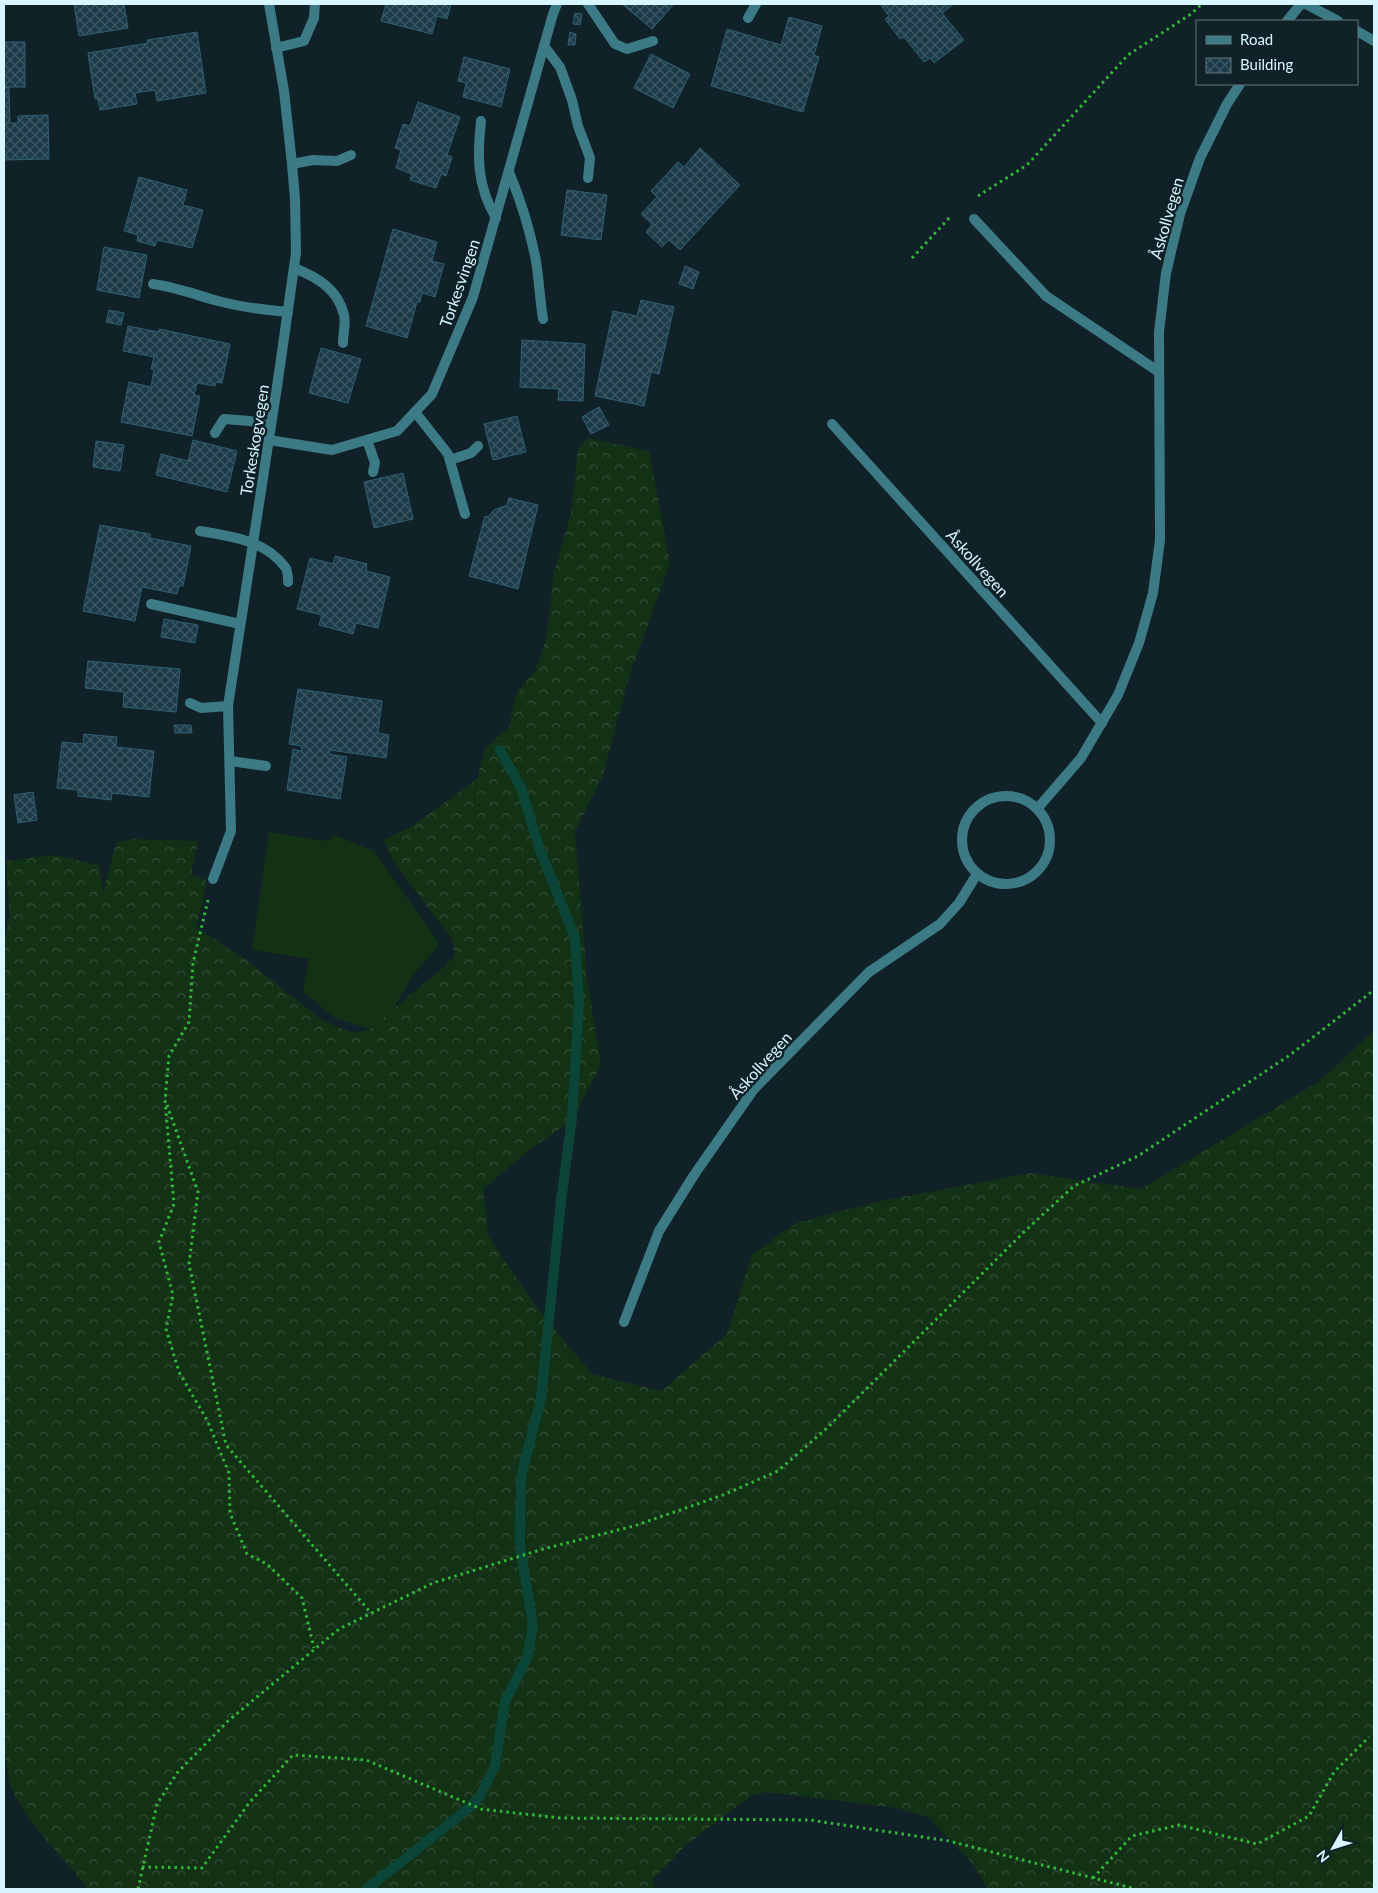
<svg xmlns="http://www.w3.org/2000/svg" width="1378" height="1893" font-family="Lato,sans-serif">
  <defs>
    <pattern id="forest-crowns" width="20" height="18" patternUnits="userSpaceOnUse" patternTransform="scale(1.25)"><rect width="20" height="18" fill="#133115"/><path d="M2 6a3 3 0 1 1 6 0M12 15a3 3 0 1 1 6 0" fill="none" stroke="#354f38"/></pattern>
    <pattern id="building-cross-hatch" width="8" height="8" patternUnits="userSpaceOnUse" patternTransform="scale(1.25)"><rect width="8" height="8" fill="#1c3b48"/><path d="M0 0l8 8M0 8l8-8" fill="none" stroke="#3c5863"/></pattern>
  </defs>
  <rect width="100%" height="100%" fill="#102127"/>
  <path fill="#133115" d="M269,832L327,841L335,835L374,851L440,944L414,974L390,1015L368,1029L333,1017L303,991L309,959L252,950Z"/>
  <path fill="url(#forest-crowns)" d="M587,438L649,451L670,563L629,677L602,778L575,831L587,978L601,1065L572,1120L531,1149L483,1189L488,1236L540,1312L592,1374L661,1391L727,1334L752,1254L796,1223L881,1201L1030,1173L1141,1189L1318,1082L1374,1031V1889H987L974,1865L928,1817L897,1808L767,1792L751,1796L686,1845L652,1880L655,1889H88L27,1817L11,1788L4,1752V941L10,917L6,861L55,855L99,865L103,893L116,843L132,839L198,841L191,875L206,880L203,901L196,927L246,960L323,1021L353,1033L368,1030L444,967L455,955L452,939L392,860L384,840L414,825L477,779L485,748L509,727L516,694L536,669L546,639L554,573L571,512L578,449Z"/>
  <g fill="none" stroke-linecap="round" stroke-linejoin="round">
    <path stroke="#0b4537" stroke-width="10" d="M367,1889L469,1808L480,1796L495,1766L505,1702L527,1658L533,1626L520,1544L521,1477L541,1398L561,1201L572,1118L579,1002L575,938L540,850L521,788L500,750"/>
  </g>
  <g fill="url(#building-cross-hatch)" stroke="#2e5f74">
    <path d="M74,4H124L128,28L79,36Z"/>
    <path d="M386,4H451L447,19L437,16L432,34L381,21Z"/>
    <path d="M622,4H674L652,29Z"/>
    <path d="M880,4H954L942,13L964,40L934,63L930,58L924,62L904,37L900,39L885,19L889,16Z"/>
    <path d="M575,13L582,14L580,25L573,24Z"/>
    <path d="M789,17L822,26L814,55L819,57L803,112L711,86L727,29L781,45Z"/>
    <path d="M197,32L206,93L157,101L155,90L135,93L137,104L100,110L98,99H95L88,53L148,43L147,40Z"/>
    <path d="M570,32L576,34L575,45H568Z"/>
    <rect x="4" y="42" width="21" height="45"/>
    <path d="M651,54L690,74L673,108L634,88Z"/>
    <path d="M464,57L510,69L501,107L463,97L466,83L458,81Z"/>
    <path d="M4,87H9L10,123H18V116L48,115L49,159L4,160Z"/>
    <path d="M418,102L460,117L447,155L452,157L446,176L441,174L436,188L410,180L412,174L396,168L401,150L395,148L403,124L410,126Z"/>
    <path d="M700,148L740,185L680,250L669,240L662,247L646,232L652,224L641,214L657,197L651,191L678,162L684,167Z"/>
    <path d="M139,177L187,190L183,205L203,210L192,248L157,240L155,246L137,241L138,235L124,231Z"/>
    <path d="M567,190L607,195L601,240L561,235Z"/>
    <path d="M393,229L437,242L432,261L444,264L435,297L422,293L420,302H417L407,338L366,326Z"/>
    <path d="M104,247L147,255L139,298L97,290Z"/>
    <path d="M685,266L699,272L693,289L679,284Z"/>
    <path d="M641,300L674,307L659,374L651,372L644,406L595,396L613,311L637,316Z"/>
    <path d="M109,310L124,313L121,325L106,322Z"/>
    <path d="M128,326L159,332V329L230,344L222,383L216,382L215,386L197,383L194,395L200,396L192,436L121,422L129,382L151,387L154,370L151,369L154,357L123,351Z"/>
    <path d="M522,340L585,344L583,401L558,400L559,389L520,387Z"/>
    <path d="M321,348L361,359L348,403L309,393Z"/>
    <path d="M599,407L609,425L591,434L582,417Z"/>
    <path d="M517,416L526,452L493,460L484,424Z"/>
    <path d="M193,440L237,451L227,492L156,475L161,454L188,461Z"/>
    <path d="M96,441L124,445L120,471L93,467Z"/>
    <path d="M403,473L413,519L374,528L364,482Z"/>
    <path d="M509,498L538,505L518,589L469,576L485,516L488,517L494,510L507,505Z"/>
    <path d="M100,525L150,534V538L191,546L183,586H179L177,594L142,587L135,621L83,611Z"/>
    <path d="M335,556L367,564L366,571L390,577L378,628L356,623L353,634L319,625L322,615L297,609L310,558L333,564Z"/>
    <path d="M164,619L198,625L195,643L161,637Z"/>
    <path d="M88,661L180,669L176,712L123,707L124,692L85,688Z"/>
    <path d="M298,689L382,701L378,733L389,735L386,758L330,750L329,754L347,757L340,799L287,790L293,749L301,751L302,746L289,744Z"/>
    <path d="M174,725H191L192,733H175Z"/>
    <path d="M84,734L117,737L116,747L154,751L149,797L112,793L111,800L78,796V790L57,788L62,742L83,744Z"/>
    <path d="M33,792L37,820L18,823L14,795Z"/>
  </g>
  <g fill="none" stroke-linecap="round" stroke-linejoin="round">
    <g stroke="#31b937" stroke-width="3" stroke-dasharray="2.5 4" stroke-linecap="butt">
      <path d="M978,196L1027,165L1128,55L1191,14L1202,4"/>
      <path d="M912,258L951,216"/>
      <path d="M208,900L193,963L189,1022L169,1056L165,1100L174,1204L159,1242L173,1295L166,1329L179,1372L207,1420L229,1473L230,1513L247,1554L267,1564L302,1598L314,1648"/>
      <path d="M167,1105L198,1192L189,1264L226,1445L371,1613"/>
      <path d="M142,1867L202,1868L249,1803L293,1755L366,1760L481,1809L560,1818L810,1820L949,1841L1136,1889"/>
      <path d="M1093,1878L1132,1836L1179,1825L1257,1844L1309,1816L1334,1772L1369,1737"/>
      <path d="M138,1889L157,1804L177,1773L228,1721L339,1629L433,1583L543,1549L634,1526L723,1495L778,1471L827,1428L1026,1230L1074,1186L1138,1156L1290,1055L1374,990"/>
    </g>
    <g stroke="#3c7b86" stroke-width="10">
      <path d="M588,4L615,44L627,49L653,41"/>
      <path d="M748,18L756,4"/>
      <path d="M544,46L560,67L572,100L578,126L590,158L588,178"/>
      <path d="M276,48L304,41L314,18L315,4"/>
      <path d="M481,121C477,157 477,186 496,218"/>
      <path d="M292,164L313,160L337,161L351,155"/>
      <path d="M509,172C521,201 530,230 536,261C539,280 540,300 543,319"/>
      <path d="M974,219L1046,296L1159,372"/>
      <path d="M294,268C317,277 338,289 344,315C346,323 343,334 343,343"/>
      <path d="M153,284C176,287 196,295 218,301C241,307 264,310 288,312"/>
      <path d="M415,412L448,454L465,514"/>
      <path d="M832,424L1102,723"/>
      <path d="M215,433L224,419L250,421L271,426"/>
      <path d="M367,440L375,463L373,472"/>
      <path d="M450,460L471,453L478,446"/>
      <path d="M200,531C230,536 265,540 285,567C288,570 288,577 288,582"/>
      <path d="M151,604L240,624"/>
      <path d="M190,703L201,708L228,706"/>
      <path d="M230,761L266,766"/>
      <circle cx="1006" cy="840" r="44"/>
      <path d="M624,1322L659,1231L694,1175L754,1089L869,972L940,924L959,903L977,874"/>
    </g>
    <g stroke="#3c7b86" stroke-width="10">
      <path d="M1306,4L1338,21"/>
      <path d="M1287,21L1301,4"/>
      <path d="M1357,31L1374,41"/>
      <path d="M269,440L332,450L397,431L432,394L473,297L553,14L557,4"/>
      <path d="M1037,809L1081,758L1118,695L1139,643L1153,593L1160,540L1159,332L1166,273L1180,214L1200,158L1227,104L1240,84"/>
      <path d="M213,879L231,831L228,706L278,380L296,253L295,199L292,164L284,91L269,4"/>
    </g>
  </g>
  <g text-anchor="middle" dominant-baseline="central" stroke-width="5" stroke-linejoin="round" paint-order="stroke">
    <g font-size="16" fill="#d7f6ff" stroke="#102127">
      <text transform="translate(1166 218) rotate(-74)">Åskollvegen</text>
      <text transform="translate(459 283) rotate(-71)">Torkesvingen</text>
      <text transform="translate(254 440) rotate(-81)">Torkeskogvegen</text>
      <text transform="translate(978 563) rotate(48)">Åskollvegen</text>
      <text transform="translate(760 1065) rotate(-48)">Åskollvegen</text>
    </g>
  </g>
  <rect width="1378" height="1893" fill="none" stroke="#d7f6ff" stroke-width="10"/>
  <rect x="1196" y="20" width="162" height="65" fill="#102127" stroke="#60767d"/>
  <rect x="1206" y="36" width="25" height="8" fill="#3c7b86" stroke="#60767d"/>
  <text x="1240" y="45" font-size="15" fill="#d7f6ff">Road</text>
  <rect x="1206" y="58" width="25" height="15" fill="url(#building-cross-hatch)" stroke="#60767d"/>
  <text x="1240" y="70" font-size="15" fill="#d7f6ff">Building</text>
  <g transform="translate(1333 1848) rotate(231)" stroke="#102127" stroke-width="4" paint-order="stroke">
  <path d="M0-4L9 19L0 12L-9 19Z" fill="#d7f6ff"/>
  <text y="-8" font-size="14" font-weight="bold" text-anchor="middle" fill="#d7f6ff">N</text>
  </g>
</svg>
